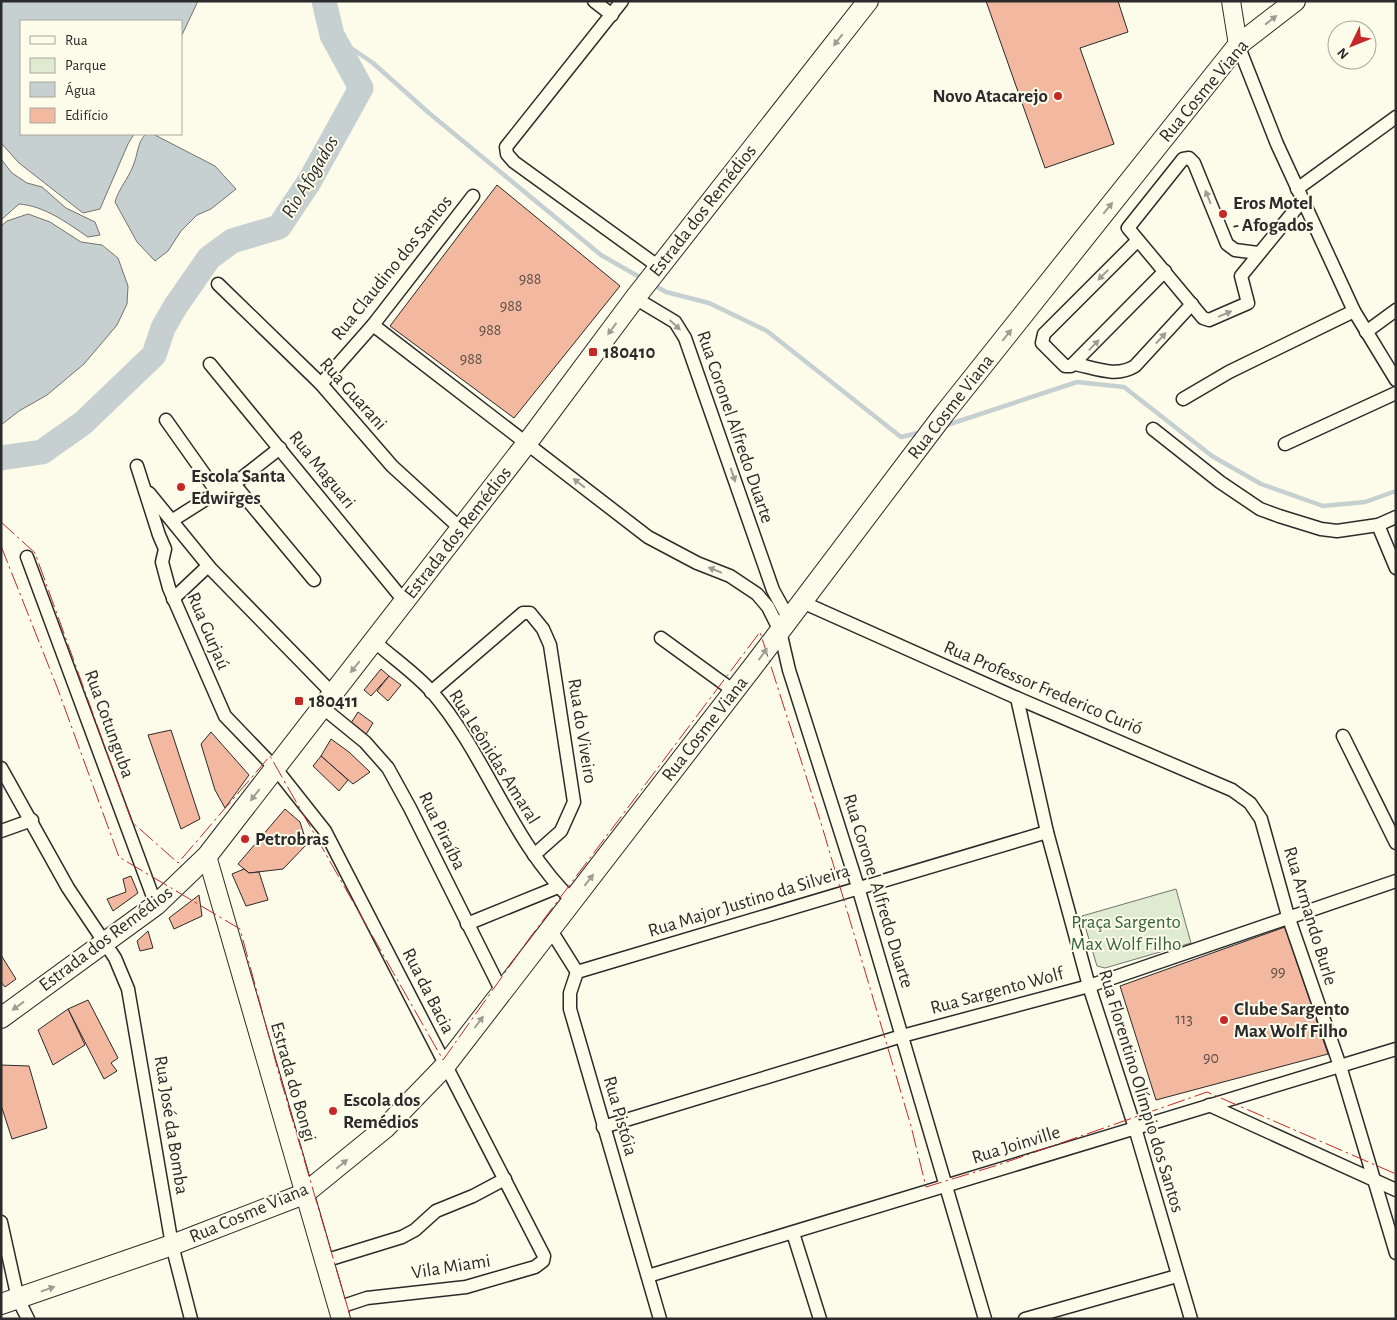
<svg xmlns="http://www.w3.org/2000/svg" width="1397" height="1320" font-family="'Alegreya Sans',sans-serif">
  <rect width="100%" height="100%" fill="#fdfbea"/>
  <path fill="#deebd1" stroke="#74746e" d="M1176,889L1191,943L1105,968L1097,966L1082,916Z"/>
  <g fill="#c7d0d0" stroke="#74746e">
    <path d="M1,1H198L181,37V21H21V134H134L128,144L100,209L83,213L19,163L1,143Z"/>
    <path d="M319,1H327L332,35Z"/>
    <path d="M146,134H153L215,166L236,189L211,209L197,215L181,231L168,251L155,261L137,242L115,202C119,188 128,179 133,166C138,155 137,142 146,134Z"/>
    <path d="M1,159L12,173L27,183L42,187L66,208L95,222L100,235L88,237C67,223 45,206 19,204L1,220Z"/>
    <path d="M28,214L50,222L81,242L102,245L118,258L128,286L127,304L117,325L84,364L47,395L19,411L1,425V226L7,221Z"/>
  </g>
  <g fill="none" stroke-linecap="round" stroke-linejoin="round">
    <g stroke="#c7d0d0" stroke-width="4.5">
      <path d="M332,35L373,63L429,113L601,255L643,279"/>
      <path d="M652,284L666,292L709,303L767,331L901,437L922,432"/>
      <path d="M944,426L1077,382L1124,387L1212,456L1261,484L1323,506L1365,502L1396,491"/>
    </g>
    <path stroke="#c7d0d0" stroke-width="25" d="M1,458L42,452L83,423L154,355L163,328L175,307L209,258L232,241L279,227L309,182L361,88L332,35L324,1"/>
  </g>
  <g fill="#f2b8a0" stroke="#2b2b2b">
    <path d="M986,1H1118L1128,32L1080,48L1114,144L1045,168Z"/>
    <path d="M497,185L620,286L514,418L390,326Z"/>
    <path d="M381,669L389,676L371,696L364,690Z"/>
    <path d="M389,676L401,685L388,701L377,691Z"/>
    <path d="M358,712L373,723L365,736L351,723Z"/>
    <path d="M171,730L200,819L181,829L148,735Z"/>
    <path d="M211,732L249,775L225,808L215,790L201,744Z"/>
    <path d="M331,739L349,752L370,772L353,784L321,756Z"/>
    <path d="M321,756L348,780L339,791L313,766Z"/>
    <path d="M285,809L300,822L307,844L283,869L249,873L238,864Z"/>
    <path d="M244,869L249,873L259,872L268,900L246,906L232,874Z"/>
    <path d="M131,876L138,893L113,911L107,899L126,892L123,879Z"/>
    <path d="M199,895L202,916L174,929L169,918Z"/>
    <path d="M1285,927L1328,1054L1156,1100L1120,986Z"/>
    <path d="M148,931L153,948L140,951L137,941Z"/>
    <path d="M1,955L16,979L5,987L1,982Z"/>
    <path d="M88,1000L118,1058L111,1063L117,1071L104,1079L68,1009Z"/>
    <path d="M68,1009L85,1045L53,1065L38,1030Z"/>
    <path d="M1,1065L29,1066L47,1128L12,1139L1,1105Z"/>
  </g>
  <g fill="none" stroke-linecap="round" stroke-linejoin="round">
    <defs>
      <g id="street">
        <path d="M594,1L612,15"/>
        <path d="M622,1L506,147L507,154L514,162L659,267"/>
        <path d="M1238,45L1277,144L1354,311L1396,380"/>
        <path d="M1297,189L1396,117"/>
        <path d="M1137,241L1044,334L1042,343L1065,366H1071L1165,271"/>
        <path d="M1258,253L1235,250L1227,244L1194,163L1189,158L1183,159L1128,228L1203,318L1209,320L1248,303L1241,276L1303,200"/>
        <path d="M218,284L321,384L392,466L461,529"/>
        <path d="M635,298L675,322L685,338L773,590L789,619"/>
        <path d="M373,325L648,537L697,563L730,576L757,594L768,607L780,631L789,670L858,887L985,1319"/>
        <path d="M1366,332L1396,310"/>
        <path d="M210,364L405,602"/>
        <path d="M1075,364C1095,368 1116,378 1135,366L1192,304"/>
        <path d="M321,384L373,325L473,196"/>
        <path d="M1183,399L1229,372L1354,311"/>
        <path d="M166,420L217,492"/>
        <path d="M1153,429L1220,482L1260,509L1279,516L1321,529L1337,531L1378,525L1396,517"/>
        <path d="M1285,444L1396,393"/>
        <path d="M137,466L159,535L165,549L162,562L169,588L225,716L276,769L325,831L544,1256L543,1261L535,1267L466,1287L367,1298L337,1308"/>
        <path d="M234,484L314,580"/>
        <path d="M149,493L211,569L333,694"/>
        <path d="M173,520L217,492L234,484L280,448"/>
        <path d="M1378,525L1396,568"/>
        <path d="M27,557L156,905"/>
        <path d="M173,599L208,566"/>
        <path d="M802,602L1017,698L1232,790L1250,803L1261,819L1288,916L1340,1066L1396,1253"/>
        <path d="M661,638L734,691"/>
        <path d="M375,642C393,658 416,674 432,692C487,756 511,842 573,901"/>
        <path d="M431,692L523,613H530L543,629L550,645L574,802L561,831L534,855"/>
        <path d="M1017,698L1047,832L1089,986L1135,1128L1191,1319"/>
        <path d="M322,707L365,742L388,768L410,808L502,992"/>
        <path d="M1343,736L1396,843"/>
        <path d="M1,768L68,888L115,958L128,989L172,1245L191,1319"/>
        <path d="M1,831L32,820"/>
        <path d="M467,924L558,887"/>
        <path d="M550,929L577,972"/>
        <path d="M577,972L1047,832"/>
        <path d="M577,972L570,993V1009L660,1319"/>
        <path d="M1209,1105L1396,1190"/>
        <path d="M603,1127L902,1036L1089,986L1396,881"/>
        <path d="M1,1222L18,1299L28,1319"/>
        <path d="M793,1233L820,1319"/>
        <path d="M324,1261L402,1237L415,1230L436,1211L473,1196L505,1179"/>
        <path d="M648,1276L1396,1049"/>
        <path d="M1025,1319L1177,1276"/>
      </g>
      <g id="secondary">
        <path d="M1231,1L1238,45"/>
        <path d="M207,856L341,1319"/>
      </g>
      <g id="primary">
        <path d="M1,1018L156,905L207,856L527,443L635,298L868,1"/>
        <path d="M1,1304L172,1245L304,1194L385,1128L445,1066L758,660L944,414L1238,45L1295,1"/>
      </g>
    </defs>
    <use href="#street" stroke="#2b2b2b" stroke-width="15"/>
    <use href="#secondary" stroke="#2b2b2b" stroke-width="20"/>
    <use href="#primary" stroke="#2b2b2b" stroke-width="22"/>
    <use href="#street" stroke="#fdfbea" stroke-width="12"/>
    <use href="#secondary" stroke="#fdfbea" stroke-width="18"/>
    <use href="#primary" stroke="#fdfbea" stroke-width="20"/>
    <g stroke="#c62828" stroke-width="1" stroke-dasharray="18 4 2.5 4" stroke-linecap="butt">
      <path d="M1,522L35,553L132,822L178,863L270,756L443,1060L526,943L760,632L821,823L911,1126L926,1187L998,1165L1207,1092L1396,1174"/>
      <path d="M1,546L57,687L119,857L240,929L279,1074L351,1319"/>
    </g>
  </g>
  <defs><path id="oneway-solid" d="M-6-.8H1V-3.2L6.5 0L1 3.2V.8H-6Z" transform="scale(1.25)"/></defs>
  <g fill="#9e9d94">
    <use href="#oneway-solid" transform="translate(1271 20) rotate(-38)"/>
    <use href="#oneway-solid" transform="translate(838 40) rotate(128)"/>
    <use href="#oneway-solid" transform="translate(1208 197) rotate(-112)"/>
    <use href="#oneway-solid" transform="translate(1108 208) rotate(-51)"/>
    <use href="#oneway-solid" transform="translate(1103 275) rotate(135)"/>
    <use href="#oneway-solid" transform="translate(1225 314) rotate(-23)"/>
    <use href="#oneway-solid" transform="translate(675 325) rotate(43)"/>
    <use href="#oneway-solid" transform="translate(612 329) rotate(126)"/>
    <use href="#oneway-solid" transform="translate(1007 335) rotate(-51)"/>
    <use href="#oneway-solid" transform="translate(1161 338) rotate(-47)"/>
    <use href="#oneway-solid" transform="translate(1094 345) rotate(-46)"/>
    <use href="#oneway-solid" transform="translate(733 475) rotate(71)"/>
    <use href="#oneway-solid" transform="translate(579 483) rotate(-142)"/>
    <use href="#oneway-solid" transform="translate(715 570) rotate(-158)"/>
    <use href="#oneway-solid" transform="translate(763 654) rotate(-54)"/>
    <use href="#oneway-solid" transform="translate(355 667) rotate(129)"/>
    <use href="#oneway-solid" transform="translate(255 795) rotate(128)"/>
    <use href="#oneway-solid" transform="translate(589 880) rotate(-52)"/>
    <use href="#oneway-solid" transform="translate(18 1006) rotate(144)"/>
    <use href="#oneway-solid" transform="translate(479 1022) rotate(-53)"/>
    <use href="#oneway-solid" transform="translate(342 1164) rotate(-39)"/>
    <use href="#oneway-solid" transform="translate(48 1289) rotate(-19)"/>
  </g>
  <g fill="#c62828" stroke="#fdfbea" stroke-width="2">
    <circle cx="1058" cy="96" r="5"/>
    <circle cx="1223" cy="214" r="5"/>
    <rect x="588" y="347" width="10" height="10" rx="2.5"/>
    <circle cx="181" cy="487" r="5"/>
    <rect x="294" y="696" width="10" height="10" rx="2.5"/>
    <circle cx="245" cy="839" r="5"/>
    <circle cx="1224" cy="1020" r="5"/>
    <circle cx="333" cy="1111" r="5"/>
  </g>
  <g text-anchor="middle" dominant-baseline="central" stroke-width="4" stroke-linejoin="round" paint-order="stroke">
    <g font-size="16" fill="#5d4e48">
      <text x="530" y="279">988</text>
      <text x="511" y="306">988</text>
      <text x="490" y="330">988</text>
      <text x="471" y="359">988</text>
      <text x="1278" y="972">99</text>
      <text x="1184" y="1019">113</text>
      <text x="1211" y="1058">90</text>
    </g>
    <g font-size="19" fill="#2b2b2b" stroke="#fdfbea">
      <text transform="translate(1204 91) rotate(-50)">Rua Cosme Viana</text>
      <text transform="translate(703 211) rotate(-52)">Estrada dos Remédios</text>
      <text transform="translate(392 268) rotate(-51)">Rua Claudino dos Santos</text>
      <text transform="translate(353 394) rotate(48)">Rua Guarani</text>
      <text transform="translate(951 407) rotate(-52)">Rua Cosme Viana</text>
      <text transform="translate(735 427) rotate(71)">Rua Coronel Alfredo Duarte</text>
      <text transform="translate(322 470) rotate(51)">Rua Maguari</text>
      <text transform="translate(458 533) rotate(-52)">Estrada dos Remédios</text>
      <text transform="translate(208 631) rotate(67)">Rua Gurjaú</text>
      <text transform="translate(1043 688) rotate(23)">Rua Professor Frederico Curió</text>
      <text transform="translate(109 724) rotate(70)">Rua Cotunguba</text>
      <text transform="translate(705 729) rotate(-52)">Rua Cosme Viana</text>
      <text transform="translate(582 731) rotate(81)">Rua do Viveiro</text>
      <text transform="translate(494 757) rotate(58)">Rua Leônidas Amaral</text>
      <text transform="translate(442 831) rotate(64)">Rua Piraíba</text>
      <text transform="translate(878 891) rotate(73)">Rua Coronel Alfredo Duarte</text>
      <text transform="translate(749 901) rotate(-17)">Rua Major Justino da Silveira</text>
      <text transform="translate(1310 916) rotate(73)">Rua Armando Burle</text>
      <text transform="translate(106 939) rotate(-37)">Estrada dos Remédios</text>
      <text transform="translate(428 991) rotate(63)">Rua da Bacia</text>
      <text transform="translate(997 991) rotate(-15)">Rua Sargento Wolf</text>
      <text transform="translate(293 1082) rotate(74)">Estrada do Bongi</text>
      <text transform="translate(1141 1091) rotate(73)">Rua Florentino Olímpio dos Santos</text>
      <text transform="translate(620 1116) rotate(74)">Rua Pistóia</text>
      <text transform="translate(171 1125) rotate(81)">Rua José da Bomba</text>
      <text transform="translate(1016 1145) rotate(-17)">Rua Joinville</text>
      <text transform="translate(249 1213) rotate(-23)">Rua Cosme Viana</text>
      <text transform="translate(451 1267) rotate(-9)">Vila Miami</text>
    </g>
    <g font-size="19" font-weight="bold" fill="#2b2b2b" stroke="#fdfbea" text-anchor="start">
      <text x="1048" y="96" text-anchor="end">Novo Atacarejo</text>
      <text x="1233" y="203">Eros Motel<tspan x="1233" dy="22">- Afogados</tspan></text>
      <text x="603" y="352">180410</text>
      <text x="191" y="476">Escola Santa<tspan x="191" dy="22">Edwirges</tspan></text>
      <text x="309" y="701">180411</text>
      <text x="255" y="839">Petrobras</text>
      <text x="1234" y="1009">Clube Sargento<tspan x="1234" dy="22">Max Wolf Filho</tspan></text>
      <text x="343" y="1100">Escola dos<tspan x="343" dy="22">Remédios</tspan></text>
    </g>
    <g font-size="19" fill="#34623c" stroke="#fdfbea">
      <text x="1126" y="922">Praça Sargento<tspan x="1126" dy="22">Max Wolf Filho</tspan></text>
    </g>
    <g font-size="20" font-style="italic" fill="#2b2b2b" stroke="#fdfbea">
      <text transform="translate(310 177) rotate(-59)">Rio Afogados</text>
    </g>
  </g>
  <rect width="1397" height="1320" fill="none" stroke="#2b2b2b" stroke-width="5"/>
  <rect x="20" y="20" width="162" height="115" fill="#fdfbea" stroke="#a9a89e"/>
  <rect x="30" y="36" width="25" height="8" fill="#fdfbea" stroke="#a9a89e"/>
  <text x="65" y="45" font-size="15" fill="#2b2b2b">Rua</text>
  <rect x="30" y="58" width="25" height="15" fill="#deebd1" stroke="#a9a89e"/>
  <text x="65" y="70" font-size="15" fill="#2b2b2b">Parque</text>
  <rect x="30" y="82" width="25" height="15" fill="#c7d0d0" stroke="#a9a89e"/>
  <text x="65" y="95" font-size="15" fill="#2b2b2b">Água</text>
  <rect x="30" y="108" width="25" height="15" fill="#f2b8a0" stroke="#a9a89e"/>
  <text x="65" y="120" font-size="15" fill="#2b2b2b">Edifício</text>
  <g transform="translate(1352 45) rotate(227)"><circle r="24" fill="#fdfbea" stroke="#a9a89e"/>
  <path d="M0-4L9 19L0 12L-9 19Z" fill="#c62828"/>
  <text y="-8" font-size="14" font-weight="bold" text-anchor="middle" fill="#2b2b2b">N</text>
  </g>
</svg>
